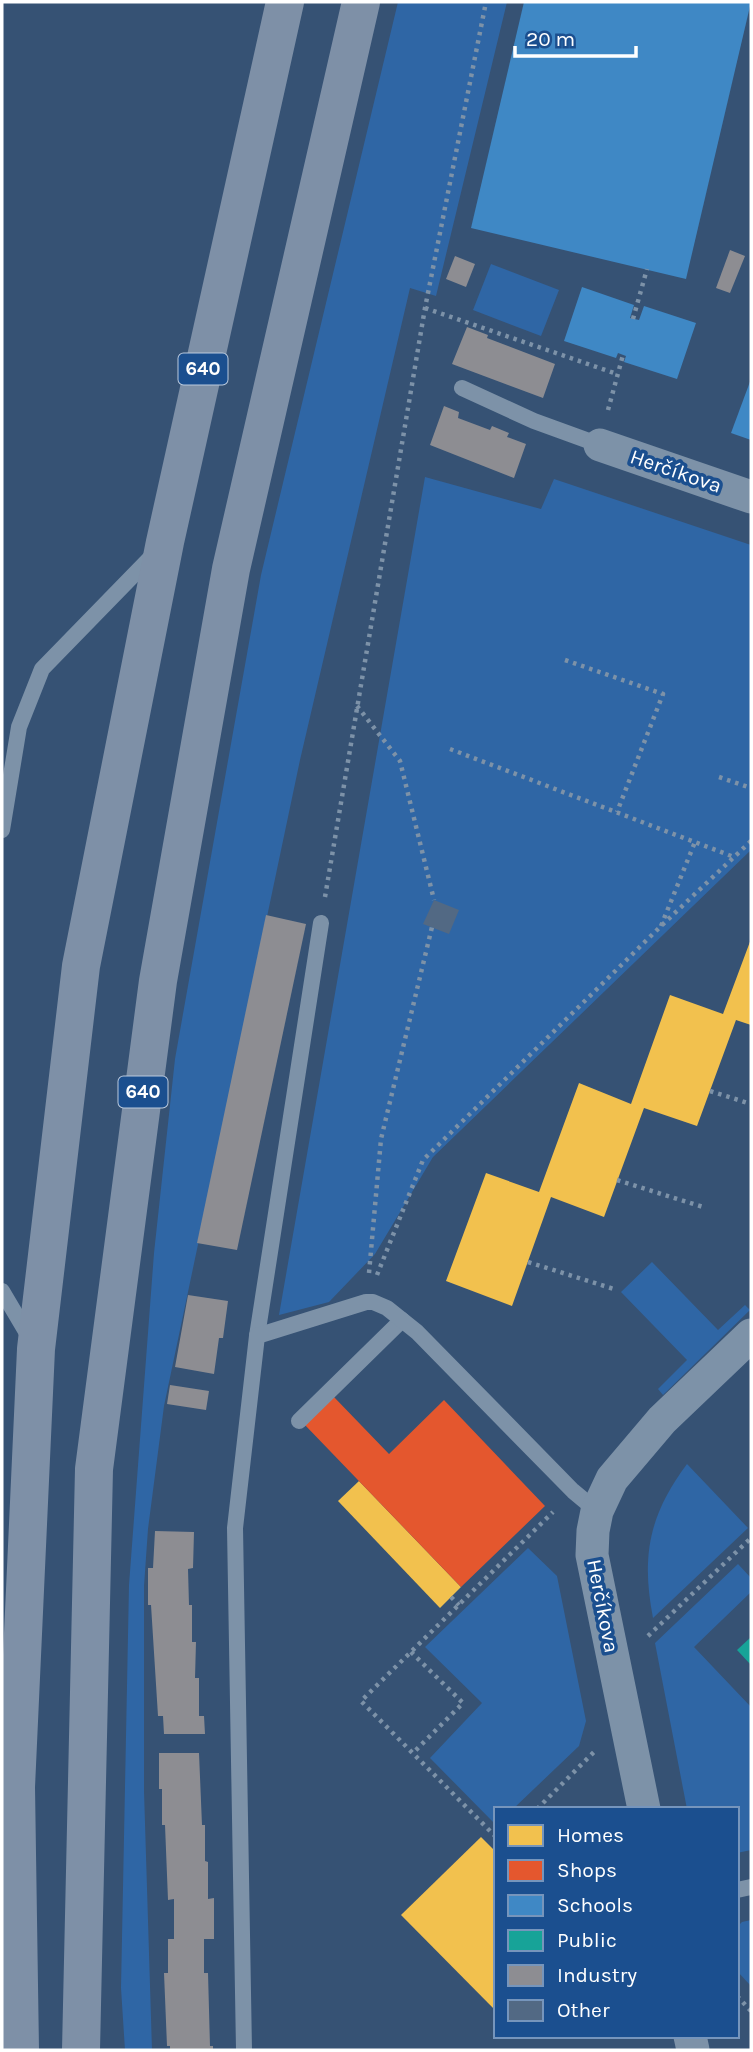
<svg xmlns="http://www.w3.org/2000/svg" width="753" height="2052" font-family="Karla,sans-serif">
  <rect width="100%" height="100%" fill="#365274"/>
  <g fill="#2f66a5">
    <path d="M398,2H507L436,296L410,288L300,760L164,1406L148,1529L144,1586V1791L152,2050H125L121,1988L129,1585L154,1253L175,1059L261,575Z"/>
    <path d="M491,264L559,290L541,336L473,310Z"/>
    <path d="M425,477L541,509L554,479L751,545V850L433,1157L375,1254L329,1302L279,1315Z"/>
    <path d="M652,1262L718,1330L745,1305L750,1310L663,1395L658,1389L687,1360L621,1292Z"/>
    <path d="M687,1464L748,1528L653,1618C641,1556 649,1515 687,1464Z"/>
    <path d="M528,1548L557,1576L586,1721L579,1746L513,1809H496V1825L430,1758L482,1703L425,1647Z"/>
    <path d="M738,1564L751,1578V1592L694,1647L751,1707V1850L737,1853V1809H687L655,1643Z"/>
    <path d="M751,1920V1986L737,1971V1927L742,1922Z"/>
  </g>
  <g fill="#f2c14e">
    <path d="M751,939V1025L736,1020L697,1126L644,1108L604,1217L551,1197L512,1306L446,1281L486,1173L539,1192L579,1083L631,1104L670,995L723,1014Z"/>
    <path d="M359,1481L461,1587L440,1608L338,1501Z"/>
    <path d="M481,1837L496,1852V2011L401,1915Z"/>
  </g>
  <path fill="#e4572e" d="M333,1396L389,1454L444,1400L545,1506L461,1587L304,1424Z"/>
  <g fill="#3f88c5">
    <path d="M524,2H751L686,279L471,228Z"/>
    <path d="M582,287L634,305L630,318L639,320L644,306L696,323L677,379L624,362L626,356L618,353L616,358L564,341Z"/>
    <path d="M751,379V440L731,433Z"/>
  </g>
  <path fill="#17a398" d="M751,1637V1665L737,1650Z"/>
  <g fill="#8d8d92">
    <path d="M730,250L745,256L730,293L716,288Z"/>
    <path d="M455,256L475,264L466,287L446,279Z"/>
    <path d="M467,327L488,335L487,338L555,364L543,398L452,364Z"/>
    <path d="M444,406L459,412L458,418L490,430L492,426L509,433L507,437L526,444L514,478L430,445Z"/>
    <path d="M266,915L306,924L237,1250L197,1243Z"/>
    <path d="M188,1295L228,1301L223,1338H219L214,1374L175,1367Z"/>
    <path d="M170,1385L209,1391L206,1410L167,1404Z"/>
    <path d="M155,1531L194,1532L193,1568L188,1569L189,1605H192V1642H196L195,1678H199V1716H204L205,1734H164L163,1716H158L151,1605H148V1568H153Z"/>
    <path d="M159,1753H199L202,1825H205V1861L208,1862V1899L214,1898V1939H204V1973H208L210,2046H213V2050H170V2046H167L164,1973H168V1939H174V1899L168,1900L165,1825H162V1789H159Z"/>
  </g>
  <path fill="#526984" d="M434,900L459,910L449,934L423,924Z"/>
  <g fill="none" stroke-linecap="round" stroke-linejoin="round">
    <g stroke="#7d92a8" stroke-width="4.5" stroke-dasharray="3.5 5" stroke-linecap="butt">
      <path d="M425,308L617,374"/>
      <path d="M633,319L647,269"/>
      <path d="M608,410L623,355"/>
      <path d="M565,660L663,694L617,812"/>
      <path d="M357,706L400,761L434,900"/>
      <path d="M450,749L734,857"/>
      <path d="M719,777L751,788"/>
      <path d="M325,897L425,308L486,2"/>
      <path d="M661,926L695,842"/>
      <path d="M710,1091L751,1104"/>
      <path d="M617,1180L703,1207"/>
      <path d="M528,1262L617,1290"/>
      <path d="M369,1273L381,1139L432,927"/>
      <path d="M377,1275L423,1160L660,927L751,841"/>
      <path d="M451,1597L459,1605"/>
      <path d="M648,1636L751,1538"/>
      <path d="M411,1652L463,1703L413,1753"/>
      <path d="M537,1809L594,1752"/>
      <path d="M496,1837L361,1701L553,1512"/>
      <path d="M737,1996L751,2011"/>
    </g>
    <g stroke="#7d92a8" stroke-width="16">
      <path d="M462,388L534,421L600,445"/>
      <path d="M2,830L19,727L42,669L156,552"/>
      <path d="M2,1291L31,1340"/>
      <path d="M257,1336L321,923"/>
      <path d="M299,1421L402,1320"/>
      <path d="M737,1890L751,1887"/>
      <path d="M244,2050L235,1528L257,1336L366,1302H373L387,1308L417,1332L573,1491L597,1511"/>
    </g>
    <g stroke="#7d92a8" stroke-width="33">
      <path d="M600,445L751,497"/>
      <path d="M644,1809L592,1555L593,1531L597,1511L612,1479L662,1420L751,1335"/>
      <path d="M690,2036L693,2050"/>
    </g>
    <g stroke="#7e90a7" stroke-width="38">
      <path d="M20,2050L16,1787L36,1349L81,966L165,542L285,2"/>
      <path d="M81,2050L94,1469L158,981L231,569L361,2"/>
    </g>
  </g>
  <g text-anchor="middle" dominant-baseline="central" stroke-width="7" stroke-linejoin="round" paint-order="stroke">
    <g fill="#1b4f8f" stroke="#bbcadd" stroke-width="2">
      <rect x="178.5" y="353.5" width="49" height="31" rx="5"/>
      <rect x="118.5" y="1076.5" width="49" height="31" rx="5"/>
    </g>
    <g font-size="19" font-weight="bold" fill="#fff">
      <text x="203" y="369">640</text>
      <text x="143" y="1092">640</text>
    </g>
    <g font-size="21" fill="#fff" stroke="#1b4f8f">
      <text transform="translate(676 471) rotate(19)">Herčíkova</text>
      <text transform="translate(603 1606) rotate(79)">Herčíkova</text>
    </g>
  </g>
  <rect width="753" height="2052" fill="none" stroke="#ffffff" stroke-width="7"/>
  <rect x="494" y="1807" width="245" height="231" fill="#1b4f8f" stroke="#7695bc" stroke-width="2"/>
  <rect x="508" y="1825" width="35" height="21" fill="#f2c14e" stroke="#7695bc" stroke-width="2"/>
  <text x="557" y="1842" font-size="21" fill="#ffffff">Homes</text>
  <rect x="508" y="1860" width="35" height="21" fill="#e4572e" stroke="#7695bc" stroke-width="2"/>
  <text x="557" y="1877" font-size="21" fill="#ffffff">Shops</text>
  <rect x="508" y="1895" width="35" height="21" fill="#3f88c5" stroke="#7695bc" stroke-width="2"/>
  <text x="557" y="1912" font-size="21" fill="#ffffff">Schools</text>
  <rect x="508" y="1930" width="35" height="21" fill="#17a398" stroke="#7695bc" stroke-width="2"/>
  <text x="557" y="1947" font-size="21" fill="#ffffff">Public</text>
  <rect x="508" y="1965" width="35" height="21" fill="#8d8d92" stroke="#7695bc" stroke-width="2"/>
  <text x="557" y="1982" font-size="21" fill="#ffffff">Industry</text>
  <rect x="508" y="2000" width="35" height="21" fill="#526984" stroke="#7695bc" stroke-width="2"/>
  <text x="557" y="2017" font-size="21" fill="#ffffff">Other</text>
  <path d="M515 46v10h121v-10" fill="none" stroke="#ffffff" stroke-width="3.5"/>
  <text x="526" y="46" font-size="21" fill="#ffffff" stroke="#1b4f8f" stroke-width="5" paint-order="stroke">20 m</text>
</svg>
